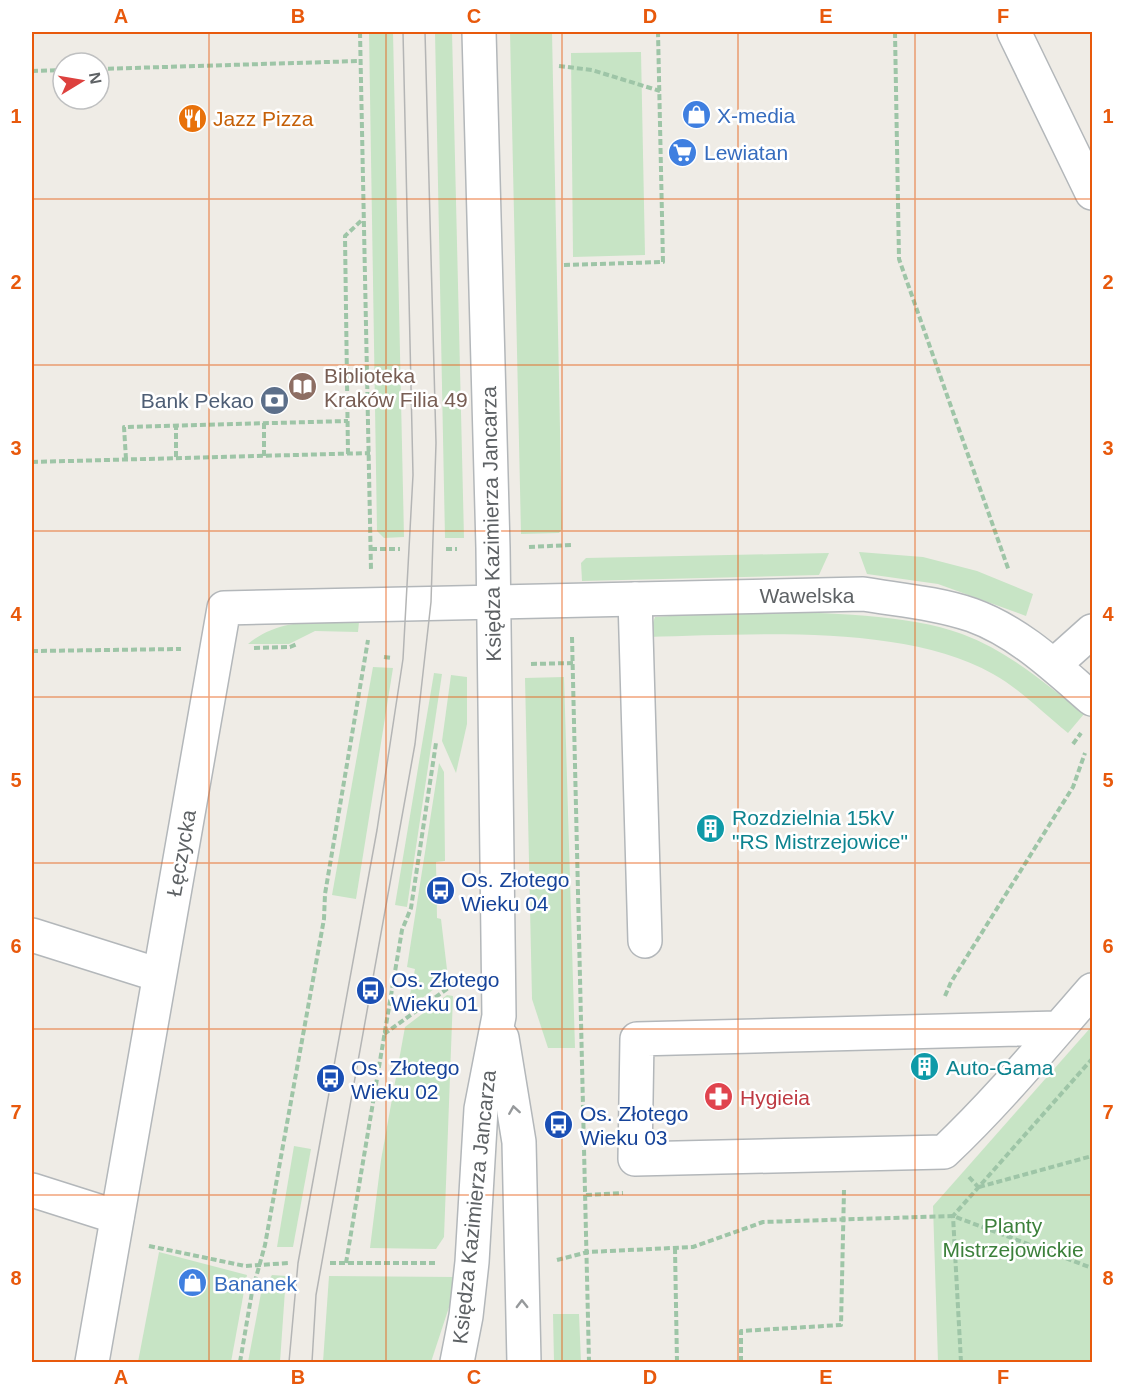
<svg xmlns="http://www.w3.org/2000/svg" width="1124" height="1394" font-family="Arial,sans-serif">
  <rect width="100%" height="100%" fill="#efece6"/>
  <g fill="#c7e4c5">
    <path d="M369,32H393L404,537L384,538L377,531Z"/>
    <path d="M435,32H452L464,538H445Z"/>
    <path d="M510,32H552L562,529L559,533L521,534Z"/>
    <path d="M641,52L645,255L573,257L571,53Z"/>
    <path d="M859,552L923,557L977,571L1033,594L1026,616L938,584L867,574Z"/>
    <path d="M829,553L819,575L582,581L581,563L586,558Z"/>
    <path d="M745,611C809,613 903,612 962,634C1008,651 1046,684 1084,714L1068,733C1044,714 1020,689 993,674C903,623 749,635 648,637L655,617Z"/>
    <path d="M359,622L358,632L315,631L289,644H248C280,617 319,622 359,622Z"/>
    <path d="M373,667L393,668L356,899L332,895Z"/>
    <path d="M434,673L442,674L407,907L395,905Z"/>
    <path d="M451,675L467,677V724L456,773L442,741Z"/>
    <path d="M564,677L575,1048H548L532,999L525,678Z"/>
    <path d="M439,763L444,772L445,861L436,862L437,918L441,919L448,978L407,1010L415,969L407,967Z"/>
    <path d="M447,995L453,996L444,1237L436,1249L370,1248L381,1160L405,1027Z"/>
    <path d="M1092,1026V1362H938L933,1206Z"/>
    <path d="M294,1146L311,1149L293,1247H277Z"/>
    <path d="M159,1252L247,1275L231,1362H138Z"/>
    <path d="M272,1275L286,1276L280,1362H248L261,1293Z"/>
    <path d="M329,1276L455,1277L452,1298L431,1362H323Z"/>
    <path d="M553,1314H579L581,1362H554Z"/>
  </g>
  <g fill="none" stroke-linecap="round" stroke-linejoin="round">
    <defs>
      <g id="minor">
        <path d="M1014,32L1092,193"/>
        <path d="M635,599L645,941"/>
        <path d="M1054,665L1092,631"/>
        <path d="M32,935L159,975"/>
        <path d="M1058,1028L637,1039L635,1159L944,1152C997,1102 1044,1045 1092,990"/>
        <path d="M502,1038L519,1142L524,1362"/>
        <path d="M32,1190L117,1217"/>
        <path d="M92,1362L224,608L863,594C899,600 937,603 972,615C1019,632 1055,667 1092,699"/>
        <path d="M457,1362L466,1316L472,1262L481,1109L499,1016L493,548L479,32"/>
      </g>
    </defs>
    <use href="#minor" stroke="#b3b7ba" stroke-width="36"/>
    <g stroke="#9ec5a7" stroke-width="4" stroke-dasharray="6 3" stroke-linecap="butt">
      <path d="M360,32L371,570"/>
      <path d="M895,32L899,259L1009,571"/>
      <path d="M559,66L592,70L660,91"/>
      <path d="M99,69L360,61"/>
      <path d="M32,71L63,70"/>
      <path d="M564,265L663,262L658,32"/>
      <path d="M176,424V458"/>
      <path d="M348,454L345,236L363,219"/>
      <path d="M264,456V423"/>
      <path d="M126,459L124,427L348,421"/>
      <path d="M32,462L370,453"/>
      <path d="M529,547L571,545"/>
      <path d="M371,549H400"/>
      <path d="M446,549H457"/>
      <path d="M572,637L589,1362"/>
      <path d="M254,648L290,647L297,644"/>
      <path d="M32,651L181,649"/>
      <path d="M384,657L392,658"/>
      <path d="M531,664L573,663"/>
      <path d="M1073,744L1081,733"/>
      <path d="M945,996L951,982L1073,787L1085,753"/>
      <path d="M384,1034L458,981"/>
      <path d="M969,1177L979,1188"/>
      <path d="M979,1187L1092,1156"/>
      <path d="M586,1195L623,1193"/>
      <path d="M149,1246L245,1266L289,1263"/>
      <path d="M675,1248L677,1362"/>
      <path d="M557,1260L588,1252L693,1247L763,1222L953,1216L1092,1268"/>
      <path d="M330,1263H438"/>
      <path d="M346,1263L402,930L411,908L436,743"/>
      <path d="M240,1362L252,1292L265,1245L324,919L325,894L368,640"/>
      <path d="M741,1362V1331L841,1325L844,1190"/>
      <path d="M961,1362L953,1216L1092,1059"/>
    </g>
    <use href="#minor" stroke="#fff" stroke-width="33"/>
    <g stroke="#b4b5b5" stroke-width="1.5">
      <path d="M289,1362L298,1263L377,830L403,659L413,475L403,32"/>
      <path d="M312,1362L316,1295L415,744L431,602L436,443L425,32"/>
    </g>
  </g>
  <defs><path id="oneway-chevron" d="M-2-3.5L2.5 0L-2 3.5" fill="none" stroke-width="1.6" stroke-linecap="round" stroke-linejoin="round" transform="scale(1.5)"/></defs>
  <g stroke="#96999b">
    <use href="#oneway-chevron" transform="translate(514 1110) rotate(-99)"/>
    <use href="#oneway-chevron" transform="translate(522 1304) rotate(-91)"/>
  </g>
  <path fill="none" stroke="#e8590c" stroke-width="1.5" stroke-opacity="0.55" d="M209,32V1362M386,32V1362M562,32V1362M738,32V1362M915,32V1362M32,199H1092M32,365H1092M32,531H1092M32,697H1092M32,863H1092M32,1029H1092M32,1195H1092"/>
  <defs>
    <symbol id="shop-disc" viewBox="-11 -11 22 22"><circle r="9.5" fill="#3f7fe0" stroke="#fff"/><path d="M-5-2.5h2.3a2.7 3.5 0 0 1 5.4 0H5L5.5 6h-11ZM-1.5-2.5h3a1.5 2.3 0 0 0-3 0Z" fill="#fff"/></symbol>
    <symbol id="restaurant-disc" viewBox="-11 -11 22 22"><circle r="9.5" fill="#e8710a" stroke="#fff"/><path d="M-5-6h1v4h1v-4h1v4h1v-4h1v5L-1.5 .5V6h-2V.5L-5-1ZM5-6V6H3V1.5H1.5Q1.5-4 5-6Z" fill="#fff"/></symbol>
    <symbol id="supermarket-disc" viewBox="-11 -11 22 22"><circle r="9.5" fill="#3f7fe0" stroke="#fff"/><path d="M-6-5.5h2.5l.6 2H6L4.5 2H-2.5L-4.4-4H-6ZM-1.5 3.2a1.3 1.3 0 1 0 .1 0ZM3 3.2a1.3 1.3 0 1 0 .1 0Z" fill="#fff"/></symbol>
    <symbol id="library-disc" viewBox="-11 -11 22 22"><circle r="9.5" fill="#8d6e63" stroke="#fff"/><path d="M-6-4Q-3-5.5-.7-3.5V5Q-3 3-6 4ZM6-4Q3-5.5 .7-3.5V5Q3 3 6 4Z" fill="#fff"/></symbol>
    <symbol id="bank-disc" viewBox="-11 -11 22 22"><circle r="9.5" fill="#5c6f8a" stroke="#fff"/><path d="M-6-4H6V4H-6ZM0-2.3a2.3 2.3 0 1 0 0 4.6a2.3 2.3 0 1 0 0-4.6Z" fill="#fff"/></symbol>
    <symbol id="building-disc" viewBox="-11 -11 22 22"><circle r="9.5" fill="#0f9aa8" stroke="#fff"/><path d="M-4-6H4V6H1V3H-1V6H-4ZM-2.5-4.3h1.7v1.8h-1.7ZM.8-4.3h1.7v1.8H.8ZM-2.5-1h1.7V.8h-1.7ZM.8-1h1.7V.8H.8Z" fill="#fff"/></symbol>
    <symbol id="bus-disc" viewBox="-11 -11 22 22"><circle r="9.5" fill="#1a4fb4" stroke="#fff"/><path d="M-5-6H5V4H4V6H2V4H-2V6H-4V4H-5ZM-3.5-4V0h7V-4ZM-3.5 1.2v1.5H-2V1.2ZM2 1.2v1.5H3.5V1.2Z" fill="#fff"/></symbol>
    <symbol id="pharmacy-disc" viewBox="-11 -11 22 22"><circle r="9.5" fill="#e0444e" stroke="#fff"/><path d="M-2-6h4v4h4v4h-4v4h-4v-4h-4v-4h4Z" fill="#fff"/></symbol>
  </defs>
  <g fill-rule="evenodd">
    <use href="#shop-disc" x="680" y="98" width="33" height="33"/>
    <use href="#restaurant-disc" x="176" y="102" width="33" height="33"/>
    <use href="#supermarket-disc" x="666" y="136" width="33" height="33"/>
    <use href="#library-disc" x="286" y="370" width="33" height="33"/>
    <use href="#bank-disc" x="258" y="384" width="33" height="33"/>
    <use href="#building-disc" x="694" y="812" width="33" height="33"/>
    <use href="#bus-disc" x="424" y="874" width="33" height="33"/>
    <use href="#bus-disc" x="354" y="974" width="33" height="33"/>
    <use href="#building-disc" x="908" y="1050" width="33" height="33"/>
    <use href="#bus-disc" x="314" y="1062" width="33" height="33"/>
    <use href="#pharmacy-disc" x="702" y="1080" width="33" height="33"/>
    <use href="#bus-disc" x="542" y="1108" width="33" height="33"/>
    <use href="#shop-disc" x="176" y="1266" width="33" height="33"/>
  </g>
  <g text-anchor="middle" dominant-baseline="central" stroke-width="5" stroke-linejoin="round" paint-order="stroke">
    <g font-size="21" fill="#366cbe" stroke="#fff" text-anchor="start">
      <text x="717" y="115">X-media</text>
      <text x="704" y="152">Lewiatan</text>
      <text x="214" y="1283">Bananek</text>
    </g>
    <g font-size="21" fill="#c56008" stroke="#fff" text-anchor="start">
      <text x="213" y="118">Jazz Pizza</text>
    </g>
    <g font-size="21" fill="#785e54" stroke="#fff" text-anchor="start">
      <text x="324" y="375">Biblioteka<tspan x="324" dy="24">Kraków Filia 49</tspan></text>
    </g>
    <g font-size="21" fill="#4e5e75" stroke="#fff" text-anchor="end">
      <text x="254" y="400">Bank Pekao</text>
    </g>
    <g font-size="21" fill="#5e6265" stroke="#fff">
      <text transform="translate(491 524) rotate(-91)">Księdza Kazimierza Jancarza</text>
      <text x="807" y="595">Wawelska</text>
      <text transform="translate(181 853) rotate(-80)">Łęczycka</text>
      <text transform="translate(474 1207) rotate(-84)">Księdza Kazimierza Jancarza</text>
    </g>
    <g font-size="21" fill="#0d838f" stroke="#fff" text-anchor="start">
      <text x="732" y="817">Rozdzielnia 15kV<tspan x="732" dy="24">"RS Mistrzejowice"</tspan></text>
      <text x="946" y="1067">Auto-Gama</text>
    </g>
    <g font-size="21" fill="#164399" stroke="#fff" text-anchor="start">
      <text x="461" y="879">Os. Złotego<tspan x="461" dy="24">Wieku 04</tspan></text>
      <text x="391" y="979">Os. Złotego<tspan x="391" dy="24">Wieku 01</tspan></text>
      <text x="351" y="1067">Os. Złotego<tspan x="351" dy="24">Wieku 02</tspan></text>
      <text x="580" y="1113">Os. Złotego<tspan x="580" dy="24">Wieku 03</tspan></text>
    </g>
    <g font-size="21" fill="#be3a42" stroke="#fff" text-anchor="start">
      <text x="740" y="1097">Hygieia</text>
    </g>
    <g font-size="21" fill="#3c803b" stroke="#fff">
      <text x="1013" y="1225">Planty<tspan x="1013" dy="24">Mistrzejowickie</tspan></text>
    </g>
  </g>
  <rect width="1124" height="1394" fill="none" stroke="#ffffff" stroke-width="66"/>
  <g transform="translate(81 81) rotate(79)"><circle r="28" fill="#ffffff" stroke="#bfc0c1" stroke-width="1.5"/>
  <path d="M0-4.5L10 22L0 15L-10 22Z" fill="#dd413e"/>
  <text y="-9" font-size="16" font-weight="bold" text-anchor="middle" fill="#5e6265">N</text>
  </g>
  <rect x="33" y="33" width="1058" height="1328" fill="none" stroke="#e8590c" stroke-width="2"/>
  <g font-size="20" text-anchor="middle" font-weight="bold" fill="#e8590c">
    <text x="121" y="23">A</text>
    <text x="298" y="23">B</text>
    <text x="474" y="23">C</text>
    <text x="650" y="23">D</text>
    <text x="826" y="23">E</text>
    <text x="1003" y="23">F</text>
    <text x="16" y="123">1</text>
    <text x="1108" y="123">1</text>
    <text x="16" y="289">2</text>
    <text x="1108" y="289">2</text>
    <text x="16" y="455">3</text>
    <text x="1108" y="455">3</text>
    <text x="16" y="621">4</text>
    <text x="1108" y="621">4</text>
    <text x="16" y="787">5</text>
    <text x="1108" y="787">5</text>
    <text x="16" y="953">6</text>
    <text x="1108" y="953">6</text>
    <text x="16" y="1119">7</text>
    <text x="1108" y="1119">7</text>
    <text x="16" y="1285">8</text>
    <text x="1108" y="1285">8</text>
    <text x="121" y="1384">A</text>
    <text x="298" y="1384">B</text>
    <text x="474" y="1384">C</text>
    <text x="650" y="1384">D</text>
    <text x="826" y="1384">E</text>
    <text x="1003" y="1384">F</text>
  </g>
</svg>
